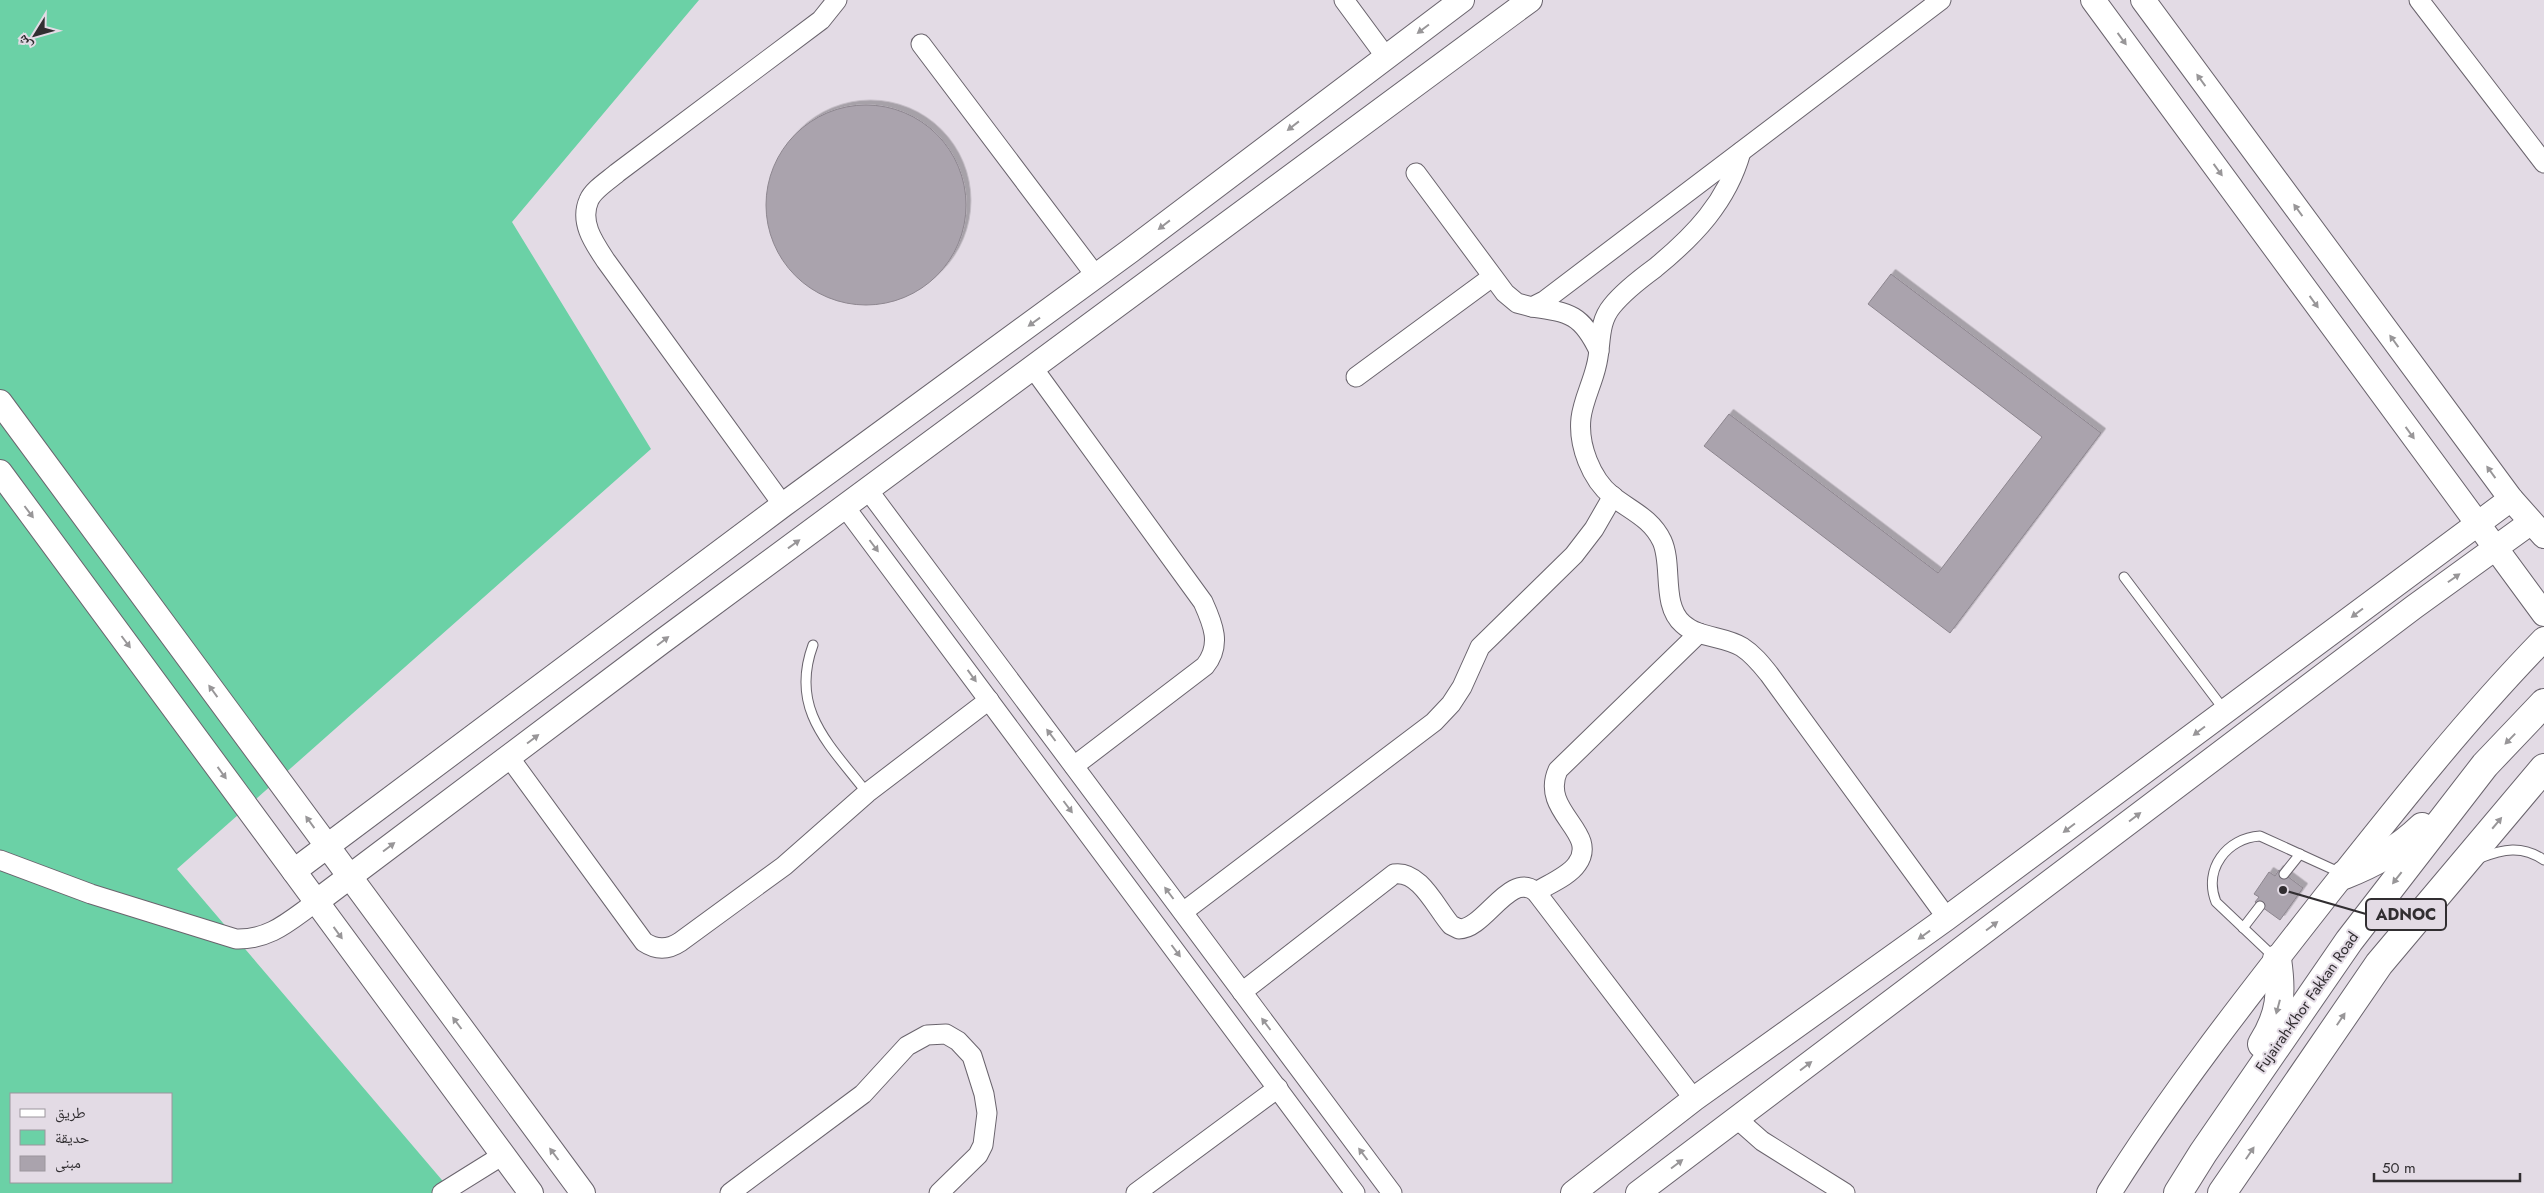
<svg xmlns="http://www.w3.org/2000/svg" width="2544" height="1193" font-family="Jost,'Noto Naskh Arabic',sans-serif">
  <defs>
    <filter id="shadow"><feDropShadow dx="4.5" dy="-4.5" stdDeviation="0" flood-color="#0004"/></filter>
  </defs>
  <rect width="100%" height="100%" fill="#e3dbe5"/>
  <path fill="#6bd1a6" fill-rule="evenodd" d="M0,0H699L512,222L651,449L177,869L453,1193H0ZM11,1094H171V1182H11Z"/>
  <g fill="#aaa3ad" stroke="#8d868f" filter="url(#shadow)">
    <circle cx="866" cy="205" r="100"/>
    <path d="M1891,274L2101,433L1950,633L1704,446L1729,414L1938,573L2042,437L1868,304Z"/>
    <path d="M2279,870L2303,888L2280,920L2255,902L2259,897L2254,894L2269,872L2275,876Z"/>
  </g>
  <g fill="none" stroke-linecap="round" stroke-linejoin="round">
    <defs>
      <g id="service">
        <path d="M2124,577L2225,711"/>
        <path d="M813,645C789,710 830,745 867,793"/>
        <path d="M2480,858C2503,849 2522,845 2544,860"/>
        <path d="M2284,874L2300,854"/>
        <path d="M2243,928L2260,906"/>
        <path d="M2274,957L2216,902C2203,869 2227,838 2260,836L2341,873"/>
      </g>
      <g id="minor">
        <path d="M1344,0L1386,57"/>
        <path d="M2419,0L2544,163"/>
        <path d="M921,44L1096,276"/>
        <path d="M1741,152C1727,202 1694,236 1655,268C1640,279 1624,291 1612,306C1597,324 1602,346 1596,367C1592,384 1583,401 1581,418C1578,445 1591,479 1612,496C1631,511 1651,518 1662,541C1673,565 1661,605 1683,624C1698,638 1725,636 1742,647C1753,654 1761,664 1769,674L1947,918"/>
        <path d="M1416,173L1505,293L1517,303L1532,307L1544,301L1941,0"/>
        <path d="M1532,307C1570,312 1582,315 1599,351"/>
        <path d="M1033,368L1203,602C1213,624 1222,645 1205,666L1074,766"/>
        <path d="M1356,377L1492,277"/>
        <path d="M868,490L1392,1193"/>
        <path d="M783,505L606,261C594,243 579,222 589,200C593,190 609,180 617,173L821,20L837,0"/>
        <path d="M845,507L1355,1193"/>
        <path d="M509,757L644,942C656,950 668,950 680,942L784,866L867,793L989,700"/>
        <path d="M0,860L91,894L236,939C270,940 289,921 316,902"/>
        <path d="M1536,892C1549,884 1569,876 1577,864C1600,832 1539,812 1558,770L1699,633"/>
        <path d="M1183,912L1434,722L1451,704L1462,687L1480,647L1574,555L1594,529L1613,496"/>
        <path d="M1242,992L1394,874C1420,870 1436,908 1451,925L1459,929C1485,929 1510,870 1536,892L1694,1099"/>
        <path d="M1736,1118L1762,1141L1845,1193"/>
        <path d="M442,1193L503,1155"/>
        <path d="M730,1193L863,1094L907,1046L927,1035L946,1034L958,1041L972,1056L984,1094L987,1113L983,1145L978,1155L939,1193"/>
        <path d="M1136,1193L1278,1088"/>
      </g>
      <g id="tertiary">
        <path d="M2093,0L2544,614"/>
        <path d="M2143,0L2511,499L2544,536"/>
        <path d="M0,402L583,1193"/>
        <path d="M0,472L531,1193"/>
        <path d="M294,871L783,505L1130,251L1462,0"/>
        <path d="M316,902L660,643L1530,0"/>
        <path d="M1573,1193L1694,1099L1947,918L2511,499"/>
        <path d="M1638,1193L2414,607L2530,523"/>
        <path d="M2109,1193C2174,1089 2251,992 2327,895C2396,808 2466,719 2544,639"/>
      </g>
      <g id="trunk">
        <path d="M2344,875C2374,863 2398,850 2422,827"/>
        <path d="M2262,1044C2281,1014 2282,993 2277,959"/>
        <path d="M2178,1193L2203,1153L2349,941L2485,765L2544,703"/>
        <path d="M2222,1193L2379,964L2544,768"/>
      </g>
    </defs>
    <use href="#service" stroke="#6a646d" stroke-width="11"/>
    <use href="#minor" stroke="#6a646d" stroke-width="21"/>
    <use href="#tertiary" stroke="#6a646d" stroke-width="26"/>
    <use href="#trunk" stroke="#6a646d" stroke-width="30"/>
    <use href="#service" stroke="#fff" stroke-width="9"/>
    <use href="#minor" stroke="#fff" stroke-width="19"/>
    <use href="#tertiary" stroke="#fff" stroke-width="24"/>
    <use href="#trunk" stroke="#fff" stroke-width="28"/>
  </g>
  <defs><path id="oneway-solid" d="M-6-.8H1V-3.2L6.5 0L1 3.2V.8H-6Z" transform="scale(1.25)"/></defs>
  <g fill="#989698">
    <use href="#oneway-solid" transform="translate(1423 29) rotate(143)"/>
    <use href="#oneway-solid" transform="translate(2122 39) rotate(54)"/>
    <use href="#oneway-solid" transform="translate(2201 80) rotate(-126)"/>
    <use href="#oneway-solid" transform="translate(1293 126) rotate(142)"/>
    <use href="#oneway-solid" transform="translate(2218 170) rotate(54)"/>
    <use href="#oneway-solid" transform="translate(2298 210) rotate(-126)"/>
    <use href="#oneway-solid" transform="translate(1164 225) rotate(142)"/>
    <use href="#oneway-solid" transform="translate(2314 302) rotate(54)"/>
    <use href="#oneway-solid" transform="translate(1034 322) rotate(144)"/>
    <use href="#oneway-solid" transform="translate(2394 341) rotate(-126)"/>
    <use href="#oneway-solid" transform="translate(2410 433) rotate(54)"/>
    <use href="#oneway-solid" transform="translate(2491 472) rotate(-126)"/>
    <use href="#oneway-solid" transform="translate(29 512) rotate(53)"/>
    <use href="#oneway-solid" transform="translate(794 544) rotate(-36)"/>
    <use href="#oneway-solid" transform="translate(874 546) rotate(53)"/>
    <use href="#oneway-solid" transform="translate(2454 578) rotate(-35)"/>
    <use href="#oneway-solid" transform="translate(2357 613) rotate(143)"/>
    <use href="#oneway-solid" transform="translate(663 641) rotate(-37)"/>
    <use href="#oneway-solid" transform="translate(126 642) rotate(53)"/>
    <use href="#oneway-solid" transform="translate(972 676) rotate(54)"/>
    <use href="#oneway-solid" transform="translate(213 691) rotate(-126)"/>
    <use href="#oneway-solid" transform="translate(2199 731) rotate(143)"/>
    <use href="#oneway-solid" transform="translate(1051 735) rotate(-127)"/>
    <use href="#oneway-solid" transform="translate(533 739) rotate(-37)"/>
    <use href="#oneway-solid" transform="translate(2510 739) rotate(134)"/>
    <use href="#oneway-solid" transform="translate(222 773) rotate(54)"/>
    <use href="#oneway-solid" transform="translate(1068 807) rotate(53)"/>
    <use href="#oneway-solid" transform="translate(2135 817) rotate(-37)"/>
    <use href="#oneway-solid" transform="translate(310 822) rotate(-126)"/>
    <use href="#oneway-solid" transform="translate(2497 823) rotate(-50)"/>
    <use href="#oneway-solid" transform="translate(2069 828) rotate(143)"/>
    <use href="#oneway-solid" transform="translate(389 847) rotate(-37)"/>
    <use href="#oneway-solid" transform="translate(2397 878) rotate(128)"/>
    <use href="#oneway-solid" transform="translate(1169 893) rotate(-127)"/>
    <use href="#oneway-solid" transform="translate(1992 926) rotate(-37)"/>
    <use href="#oneway-solid" transform="translate(338 933) rotate(54)"/>
    <use href="#oneway-solid" transform="translate(1924 935) rotate(144)"/>
    <use href="#oneway-solid" transform="translate(1176 951) rotate(53)"/>
    <use href="#oneway-solid" transform="translate(2278 1007) rotate(105)"/>
    <use href="#oneway-solid" transform="translate(2341 1019) rotate(-56)"/>
    <use href="#oneway-solid" transform="translate(457 1023) rotate(-127)"/>
    <use href="#oneway-solid" transform="translate(1266 1024) rotate(-127)"/>
    <use href="#oneway-solid" transform="translate(1806 1066) rotate(-37)"/>
    <use href="#oneway-solid" transform="translate(2250 1153) rotate(-56)"/>
    <use href="#oneway-solid" transform="translate(554 1154) rotate(-127)"/>
    <use href="#oneway-solid" transform="translate(1363 1154) rotate(-127)"/>
    <use href="#oneway-solid" transform="translate(1677 1164) rotate(-37)"/>
  </g>
  <g text-anchor="middle" dominant-baseline="central" stroke-width="4" stroke-linejoin="round" paint-order="stroke">
    <g font-size="15" fill="#312e31" stroke="#e3dbe5">
      <text transform="translate(2307 1002) rotate(-55)">Fujairah-Khor Fakkan Road</text>
    </g>
  </g>
  <path fill="none" stroke="#312e31" stroke-width="2" d="M2283 890L2366 914"/>
  <circle fill="#312e31" stroke="#e3dbe5" stroke-width="2" cx="2283" cy="890" r="5"/>
  <rect fill="#e3dbe5" stroke="#312e31" stroke-width="2" x="2366" y="899" width="80" height="31" rx="5"/>
  <g font-size="16" text-anchor="middle" font-weight="bold" fill="#312e31">
    <text x="2406" y="920">ADNOC</text>
  </g>
  <rect x="10" y="1093" width="162" height="90" fill="#e3dbe5" stroke="#9c969d"/>
  <rect x="20" y="1109" width="25" height="8" fill="#ffffff" stroke="#9c969d"/>
  <text x="55" y="1118" font-size="15" fill="#312e31">طريق</text>
  <rect x="20" y="1130" width="25" height="15" fill="#6bd1a6" stroke="#9c969d"/>
  <text x="55" y="1143" font-size="15" fill="#312e31">حديقة</text>
  <rect x="20" y="1156" width="25" height="15" fill="#aaa3ad" stroke="#9c969d"/>
  <text x="55" y="1168" font-size="15" fill="#312e31">مبنى</text>
  <g transform="translate(35 35) rotate(233)" stroke="#e3dbe5" stroke-width="4" paint-order="stroke">
  <path d="M0-4L9 19L0 12L-9 19Z" fill="#312e31"/>
  <text y="-8" font-size="14" font-weight="bold" text-anchor="middle" fill="#312e31">ش</text>
  </g>
  <path d="M2374 1173v8h146v-8" fill="none" stroke="#312e31" stroke-width="2.5"/>
  <text x="2382" y="1173" font-size="15" fill="#312e31" stroke="#e3dbe5" stroke-width="4" paint-order="stroke">50 m</text>
</svg>
